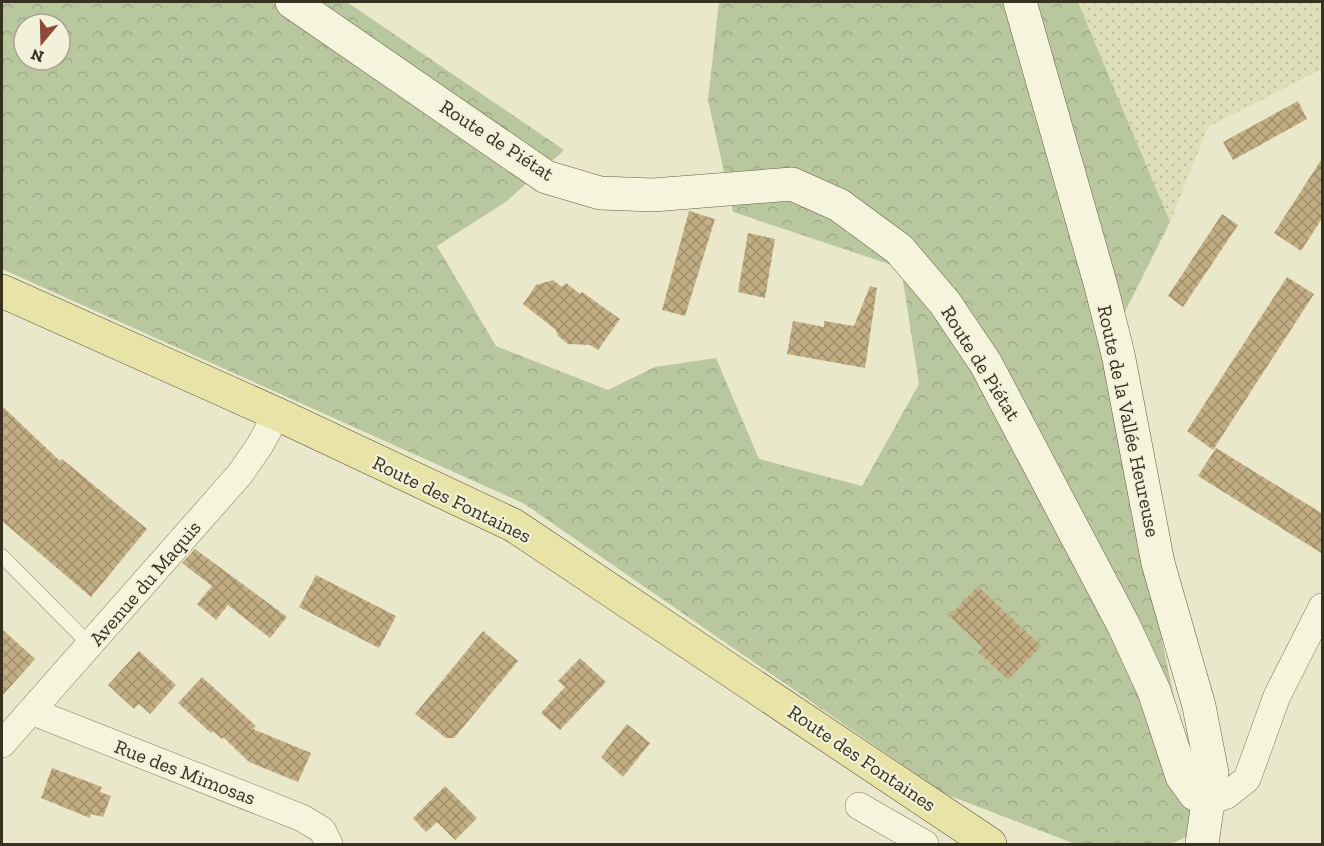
<svg xmlns="http://www.w3.org/2000/svg" width="1324" height="846" font-family="'Zilla Slab',serif">
  <defs>
    <pattern id="farmland-dots" width="8" height="8" patternUnits="userSpaceOnUse" patternTransform="scale(1.5)"><rect width="8" height="8" fill="#dcdfb8"/><path d="M2 2h.1M6 6h.1" fill="none" stroke="#bdc09e" stroke-width="1.8" stroke-linecap="round"/></pattern>
    <pattern id="forest-crowns" width="20" height="18" patternUnits="userSpaceOnUse" patternTransform="scale(1.5)"><rect width="20" height="18" fill="#b9c79f"/><path d="M2 6a3 3 0 1 1 6 0M12 15a3 3 0 1 1 6 0" fill="none" stroke="#a0ab89"/></pattern>
    <pattern id="building-cross-hatch" width="8" height="8" patternUnits="userSpaceOnUse" patternTransform="scale(1.5)"><rect width="8" height="8" fill="#c3ae84"/><path d="M0 0l8 8M0 8l8-8" fill="none" stroke="#9f8e6c"/></pattern>
  </defs>
  <rect width="100%" height="100%" fill="#eae8ca"/>
  <path fill="url(#farmland-dots)" d="M1078,2H1322V69L1208,127L1170,222Z"/>
  <path fill="url(#forest-crowns)" fill-rule="evenodd" d="M2,2H347L564,150L507,201L437,246L496,346L608,390L655,367L716,358L759,459L862,486L919,384L901,268L733,212L708,100L719,2H1078L1170,222L1106,350L1145,559L1191,778L1189,836L1170,844H1075L945,794L523,503L2,269ZM24,24H60V60H24Z"/>
  <g fill="url(#building-cross-hatch)">
    <path d="M1298,101L1307,119L1233,160L1223,142Z"/>
    <path d="M1323,157V217L1301,251L1274,233Z"/>
    <path d="M689,211L715,219L685,316L662,310Z"/>
    <path d="M1222,214L1238,225L1183,307L1168,296Z"/>
    <path d="M748,233L775,239L765,298L738,292Z"/>
    <path d="M1287,277L1314,294L1213,450L1187,431Z"/>
    <path d="M553,280L562,287L566,283L580,294L582,292L620,319L598,350L590,345L568,344L558,336L556,330L523,304L536,285Z"/>
    <path d="M870,286L877,288L865,368L787,354L793,321L824,327V321L854,326Z"/>
    <path d="M2,406L60,461L62,459L147,529L91,597L2,521Z"/>
    <path d="M1216,448L1323,514V554L1198,476Z"/>
    <path d="M195,549L287,617L270,638L228,605L216,620L197,604L212,586L182,563Z"/>
    <path d="M316,575L396,616L379,648L299,607Z"/>
    <path d="M978,586L1041,646L1008,680L978,652L983,648L950,616Z"/>
    <path d="M2,629L35,659L2,696Z"/>
    <path d="M483,631L518,661L454,738H446L415,714Z"/>
    <path d="M139,651L176,685L150,714L139,704L134,709L108,685Z"/>
    <path d="M580,658L606,682L560,730L541,713L565,687L558,681Z"/>
    <path d="M202,677L256,726L253,729L311,753L298,782L249,762L223,737L222,739L213,731L211,733L178,703Z"/>
    <path d="M627,724L650,743L623,777L601,757Z"/>
    <path d="M52,768L102,787L100,792L111,796L103,817L91,814L90,818L41,798Z"/>
    <path d="M445,786L477,818L455,840L437,822L426,832L413,818Z"/>
  </g>
  <g fill="none" stroke-linecap="round" stroke-linejoin="round">
    <defs>
      <path id="lane" d="M2,556L91,646"/>
      <g id="street">
        <path d="M31,711L302,818L322,830L329,844"/>
        <path d="M2,744L240,474L260,445L277,414"/>
        <path d="M1210,801L1227,795L1247,779L1277,696L1322,607"/>
        <path d="M859,806L925,844"/>
      </g>
      <g id="secondary">
        <path d="M292,2L546,177L600,193L653,195L792,184L839,205L899,249L945,303L986,364L1124,626L1154,691L1182,776L1195,794L1210,801"/>
        <path d="M1020,2L1101,286L1118,354L1158,563L1199,706L1212,773L1202,844"/>
      </g>
      <path id="primary" d="M2,291L277,414L513,525L990,844"/>
    </defs>
    <use href="#lane" stroke="#847c60" stroke-width="15"/>
    <use href="#street" stroke="#847c60" stroke-width="28"/>
    <use href="#secondary" stroke="#665d43" stroke-width="34"/>
    <use href="#primary" stroke="#534a34" stroke-width="34"/>
    <use href="#lane" stroke="#f5f4dc" stroke-width="14"/>
    <use href="#street" stroke="#f5f4dc" stroke-width="27"/>
    <use href="#secondary" stroke="#f5f4dc" stroke-width="33"/>
    <use href="#primary" stroke="#e8e3a7" stroke-width="33"/>
  </g>
  <g text-anchor="middle" dominant-baseline="central" stroke-width="4.5" stroke-linejoin="round" paint-order="stroke">
    <g font-size="20" fill="#373122" stroke="#f2f1d9">
      <text transform="translate(497 140) rotate(33)">Route de Piétat</text>
      <text transform="translate(981 363) rotate(58)">Route de Piétat</text>
      <text transform="translate(1129 421) rotate(78)">Route de la Vallée Heureuse</text>
      <text transform="translate(452 499) rotate(26)">Route des Fontaines</text>
      <text transform="translate(145 583) rotate(-49)">Avenue du Maquis</text>
      <text transform="translate(862 758) rotate(34)">Route des Fontaines</text>
      <text transform="translate(185 772) rotate(21)">Rue des Mimosas</text>
    </g>
  </g>
  <rect width="1324" height="846" fill="none" stroke="#373122" stroke-width="6"/>
  <g transform="translate(42 42) rotate(199)"><circle r="28" fill="#f2f1d9" stroke="#a7a490" stroke-width="1.5"/>
  <path d="M0-4.5L10 22L0 15L-10 22Z" fill="#8d4b37"/>
  <text y="-9" font-size="16" font-weight="bold" text-anchor="middle" fill="#373122">N</text>
  </g>
</svg>
